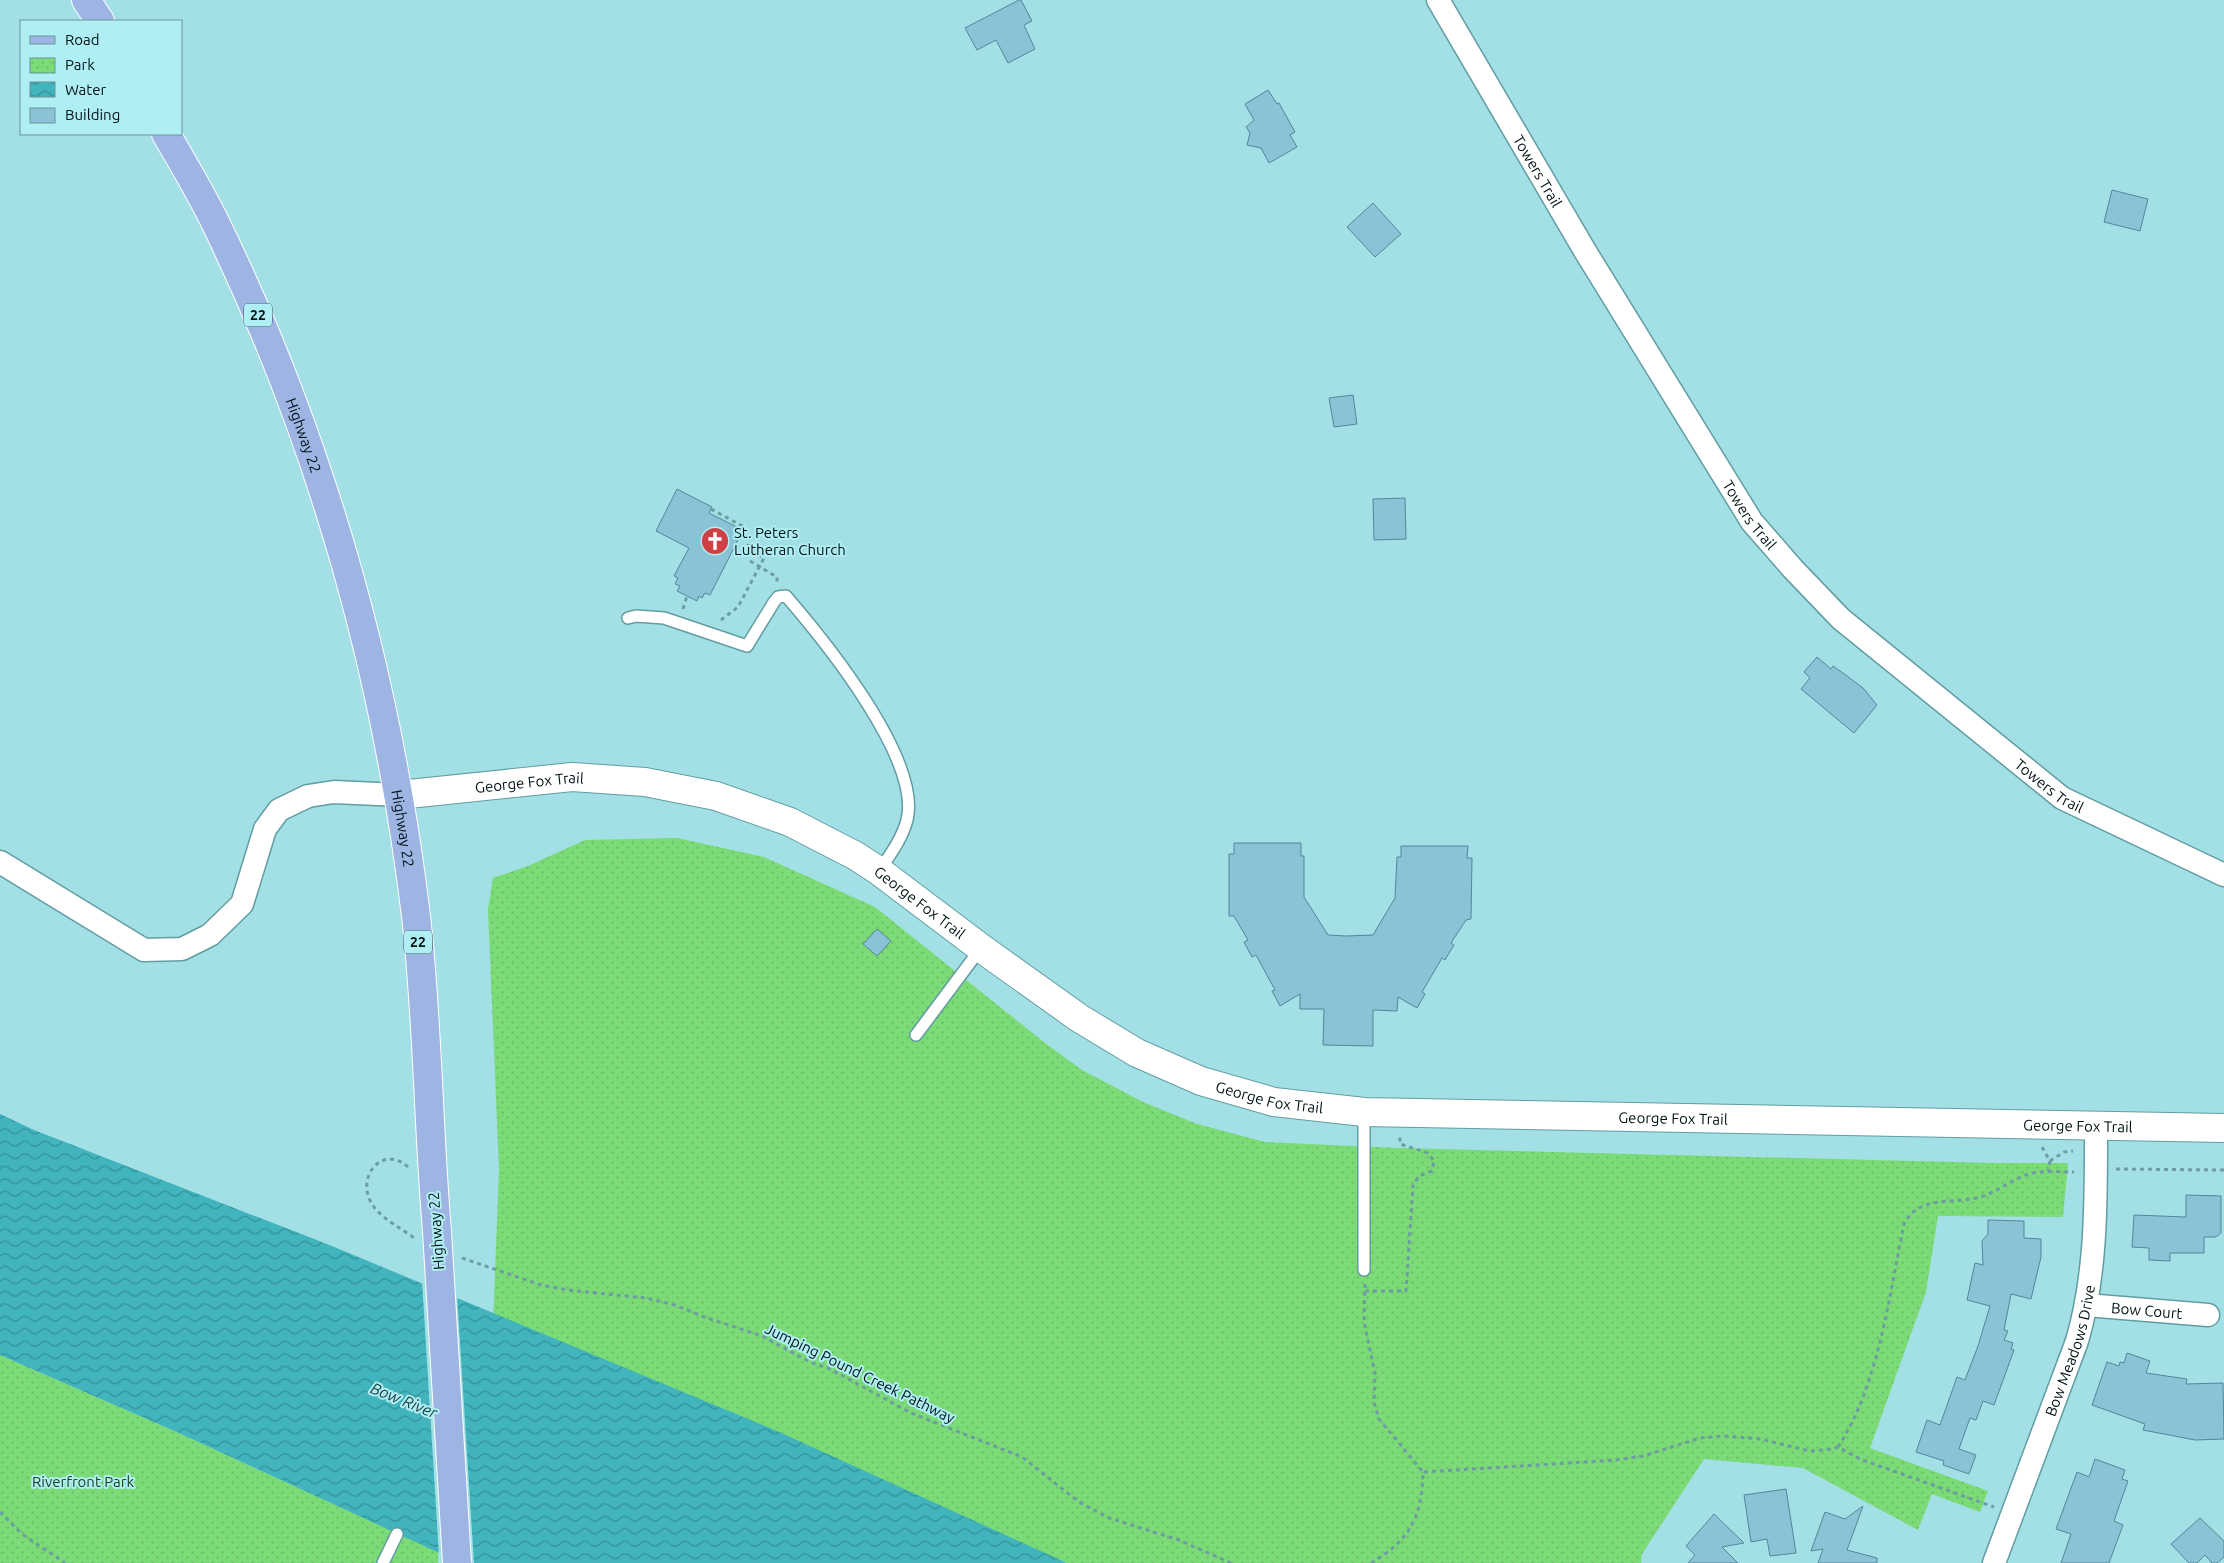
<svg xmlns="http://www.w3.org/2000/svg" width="2224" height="1563" font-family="Ubuntu,sans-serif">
  <defs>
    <pattern id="park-dots" width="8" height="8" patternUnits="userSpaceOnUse" patternTransform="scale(1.25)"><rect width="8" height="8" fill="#7bdb77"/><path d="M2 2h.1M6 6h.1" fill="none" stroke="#69bb66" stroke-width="1.8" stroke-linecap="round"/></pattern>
    <pattern id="water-waves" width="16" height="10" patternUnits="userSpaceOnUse" patternTransform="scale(1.25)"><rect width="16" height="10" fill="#41b4bd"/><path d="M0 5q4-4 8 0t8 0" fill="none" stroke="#349198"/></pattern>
  </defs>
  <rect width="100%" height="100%" fill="#a2e0e6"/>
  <g fill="url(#park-dots)">
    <path d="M677,838L764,857L875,907L1045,1043L1082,1070L1143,1102L1197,1124L1265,1142L1399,1148L1992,1163H2068L2063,1217L1938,1216L1926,1292L1870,1448L1988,1491L1980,1512L1932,1494L1918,1530L1803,1468L1704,1459L1642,1554L1641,1563H1068L860,1487L493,1325L499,1169L488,910L493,878L528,866L585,840Z"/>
    <path d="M0,1355L179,1433L438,1552V1563H0Z"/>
  </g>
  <path fill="url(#water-waves)" d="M0,1114L34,1130L327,1244L777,1431L1067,1563H461L179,1433L0,1355Z"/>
  <path fill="#a2e0e6" d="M422,1281L457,1295L474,1563H455L439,1556Z"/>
  <g fill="#8cc2d6" stroke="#52869a">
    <path d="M1019,0H1021L1032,21L1024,25L1035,49L1008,63L996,40L977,50L965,28Z"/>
    <path d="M1268,90L1277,104L1279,103L1295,132L1290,135L1297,147L1269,163L1261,148L1247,145L1250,133L1246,127L1254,120L1245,104Z"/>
    <path d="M2112,190L2148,199L2140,231L2104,222Z"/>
    <path d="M1373,203L1401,234L1375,257L1347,227Z"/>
    <path d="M1353,395L1357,424L1334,427L1329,398Z"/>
    <path d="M677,489L712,507L709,513L743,530L710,595L705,593L702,598L699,596L697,601L677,591L680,586L675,584L678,578L674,576L689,548L656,531Z"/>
    <path d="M1405,498L1406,539L1374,540L1373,499Z"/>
    <path d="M1817,657L1831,669L1833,666L1843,673L1863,688L1877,705L1854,733L1801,689L1810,678L1804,672Z"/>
    <path d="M1234,843H1301V856H1304V897L1328,935L1346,936L1373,935L1395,898L1397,857H1401V846H1468L1467,858H1472L1471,919L1466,920L1451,943L1454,945L1445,960L1442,958L1422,992L1425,994L1417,1008L1398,997L1397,1011L1373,1010V1046L1323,1045L1324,1009H1300V994L1280,1006L1272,991L1275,990L1256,955L1252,957L1244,942L1248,940L1234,916H1229V854H1234Z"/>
    <path d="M877,929L891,941L877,956L863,944Z"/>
    <path d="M2186,1195L2221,1196V1233L2216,1237H2204V1253H2170V1261L2149,1260V1248L2132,1247L2134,1215L2186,1217Z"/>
    <path d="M1988,1220L2024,1221V1238L2041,1239V1257L2031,1299L2011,1294L2004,1330L2008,1331L2004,1340L2013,1343L2011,1349L2014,1350L1994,1405L1983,1401L1976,1420L1970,1418L1959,1449L1976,1455L1969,1474L1943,1465L1944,1461L1916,1452L1927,1420L1940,1425L1957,1377L1965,1380L1978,1346L1990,1306L1967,1300L1975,1263L1983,1265L1982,1241L1988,1234Z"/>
    <path d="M2127,1353L2150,1361L2146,1373L2187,1379L2186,1384L2223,1383L2224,1439L2195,1440L2143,1430L2145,1424L2092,1405L2107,1362L2119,1366L2120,1362L2124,1363Z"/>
    <path d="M2095,1459L2125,1470L2122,1479L2128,1481L2114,1521L2123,1525L2109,1563H2061L2071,1534L2056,1529L2077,1472L2089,1477Z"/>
    <path d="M1786,1489L1796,1553L1770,1556L1767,1539L1751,1542L1744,1495Z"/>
    <path d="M1863,1506L1847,1550L1877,1558V1563H1818L1823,1549L1811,1551L1825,1512L1845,1519Z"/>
    <path d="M1714,1514L1744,1543L1722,1547L1738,1563H1688L1695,1555L1686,1546Z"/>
    <path d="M2200,1518L2224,1541V1557L2217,1563H2212L2205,1555L2197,1563H2189L2171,1544Z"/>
  </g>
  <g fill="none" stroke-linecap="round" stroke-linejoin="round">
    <defs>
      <g id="lane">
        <path d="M628,618L636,616L664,618L747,646L774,602L778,597L786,596C824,640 922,760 907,820C902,839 890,855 879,871"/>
        <path d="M916,1035L981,948"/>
        <path d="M1364,1112V1270"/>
        <path d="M383,1563L397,1534"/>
      </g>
      <g id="street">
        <path id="s1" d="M1438,0L1585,251L1752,522L1793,569L1841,619L2062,798L2224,875"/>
        <path d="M0,862L144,950L182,949L210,935L242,904L265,829L279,810L308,796L334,792L399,795"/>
        <path id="s2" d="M2086,1305L2208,1315"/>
        <path id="s3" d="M1994,1563L2077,1341C2097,1273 2096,1198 2096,1127"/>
      </g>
      <g id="secondary">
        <path id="s4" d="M399,795L572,777L645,782L716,796L790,822L856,856L879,871L981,948L1079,1018L1137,1053L1201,1081L1274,1102L1364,1112L2224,1128"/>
      </g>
      <g id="primary">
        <path d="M86,0L100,21"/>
        <path id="s5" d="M166,134C183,163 201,193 216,224C322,442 387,676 416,916C428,1021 428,1127 437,1231"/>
      </g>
    </defs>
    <use href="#lane" stroke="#619da2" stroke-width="14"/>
    <use href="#street" stroke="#619da2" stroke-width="25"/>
    <use href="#secondary" stroke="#619da2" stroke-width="30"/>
    <use href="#primary" stroke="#fff" stroke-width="30"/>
    <g stroke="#6d9da2" stroke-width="3" stroke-dasharray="4 4" stroke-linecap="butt">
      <path d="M711,509L746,528L749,550L764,558L738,607L721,620"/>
      <path d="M750,561L777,577V583"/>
      <path d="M683,609L687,596"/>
      <path d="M2042,1147L2050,1161L2048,1171"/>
      <path d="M2050,1161L2064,1152L2073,1151"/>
      <path d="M408,1167C382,1143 353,1179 374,1207C384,1220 401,1228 414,1238"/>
      <path d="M2116,1169L2224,1170"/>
      <path d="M462,1258L541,1285L568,1290L646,1298L675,1305L704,1317L762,1336L810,1362L830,1369L911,1413L1022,1457L1079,1502L1109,1518L1179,1540L1231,1563"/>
      <path d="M1365,1284L1364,1322L1375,1373L1374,1402L1379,1419L1423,1472"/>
      <path d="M1365,1291H1406L1413,1185L1419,1176L1432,1171L1434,1161L1428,1153L1400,1144V1134"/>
      <path d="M1838,1447C1879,1384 1889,1296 1904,1224C1919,1194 1953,1205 1980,1197C1995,1193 2007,1183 2021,1177C2037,1169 2057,1172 2074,1172"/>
      <path d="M0,1512L22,1534L65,1563"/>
      <path d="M1371,1563C1410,1540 1422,1517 1423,1472L1615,1460L1643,1456L1700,1438L1724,1436L1760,1439L1810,1451L1833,1449L1838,1447L1860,1459L1994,1507"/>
    </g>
    <use href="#lane" stroke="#fff" stroke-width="11"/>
    <use href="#street" stroke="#fff" stroke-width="22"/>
    <use href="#secondary" stroke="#fff" stroke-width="28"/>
    <use href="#primary" stroke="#9eb5e3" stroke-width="28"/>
    <defs>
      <path id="primary-bridge" d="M437,1231L457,1563"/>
    </defs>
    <use href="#primary-bridge" stroke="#fff" stroke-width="30" stroke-linecap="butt"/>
    <use href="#primary-bridge" stroke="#9eb5e3" stroke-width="28"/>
  </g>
  <defs>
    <symbol id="church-disc" viewBox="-11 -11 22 22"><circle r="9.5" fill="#cf3f44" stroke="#afeef3"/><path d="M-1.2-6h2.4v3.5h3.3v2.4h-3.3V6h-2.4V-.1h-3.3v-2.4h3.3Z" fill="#fff"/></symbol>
  </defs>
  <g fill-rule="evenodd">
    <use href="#church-disc" x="699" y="525" width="32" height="32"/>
  </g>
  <g text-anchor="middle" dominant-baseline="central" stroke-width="4" stroke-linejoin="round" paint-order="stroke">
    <g fill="#afeef3" stroke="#345558" stroke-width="1">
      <rect x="244" y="303.5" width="28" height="23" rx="4"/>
      <rect x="404" y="930.5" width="28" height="23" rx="4"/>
    </g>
    <g font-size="14" font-weight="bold" fill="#001315">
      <text x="258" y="315">22</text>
      <text x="418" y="942">22</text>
    </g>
    <g font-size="15" fill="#001315" stroke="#afeef3">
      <text stroke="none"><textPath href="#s1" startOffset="198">Towers Trail</textPath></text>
      <text stroke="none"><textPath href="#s5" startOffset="332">Highway 22</textPath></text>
      <text stroke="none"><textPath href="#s1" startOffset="602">Towers Trail</textPath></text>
      <text stroke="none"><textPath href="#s4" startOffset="131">George Fox Trail</textPath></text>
      <text stroke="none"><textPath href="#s1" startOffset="1008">Towers Trail</textPath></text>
      <text stroke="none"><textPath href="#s5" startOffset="738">Highway 22</textPath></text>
      <text stroke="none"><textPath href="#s4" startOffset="551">George Fox Trail</textPath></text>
      <text stroke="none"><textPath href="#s4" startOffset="956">George Fox Trail</textPath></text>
      <text stroke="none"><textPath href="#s4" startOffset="1361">George Fox Trail</textPath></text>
      <text stroke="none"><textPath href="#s4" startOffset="1766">George Fox Trail</textPath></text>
      <text transform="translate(436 1231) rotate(-94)">Highway 22</text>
      <text stroke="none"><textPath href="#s2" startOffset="61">Bow Court</textPath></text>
      <text stroke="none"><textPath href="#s3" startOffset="226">Bow Meadows Drive</textPath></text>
      <text transform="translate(860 1373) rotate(26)">Jumping Pound Creek Pathway</text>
    </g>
    <g font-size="15" fill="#001315" stroke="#afeef3" text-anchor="start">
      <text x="734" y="532">St. Peters<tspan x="734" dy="17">Lutheran Church</tspan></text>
    </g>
    <g font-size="15" fill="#1b421a" stroke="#afeef3">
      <text x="83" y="1481">Riverfront Park</text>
    </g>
    <g font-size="16" font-style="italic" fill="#1b3d40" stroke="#afeef3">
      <text transform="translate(404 1400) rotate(22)">Bow River</text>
    </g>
  </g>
  <rect x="20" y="20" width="162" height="115" fill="#afeef3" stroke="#69969a"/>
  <rect x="30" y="36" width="25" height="8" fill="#9eb5e3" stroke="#69969a"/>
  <text x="65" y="45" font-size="15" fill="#001315">Road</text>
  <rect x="30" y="58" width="25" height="15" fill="url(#park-dots)" stroke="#69969a"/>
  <text x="65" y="70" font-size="15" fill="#001315">Park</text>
  <rect x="30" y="82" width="25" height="15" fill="url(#water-waves)" stroke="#69969a"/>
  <text x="65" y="95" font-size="15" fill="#001315">Water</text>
  <rect x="30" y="108" width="25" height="15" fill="#8cc2d6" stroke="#69969a"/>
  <text x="65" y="120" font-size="15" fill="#001315">Building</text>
</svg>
